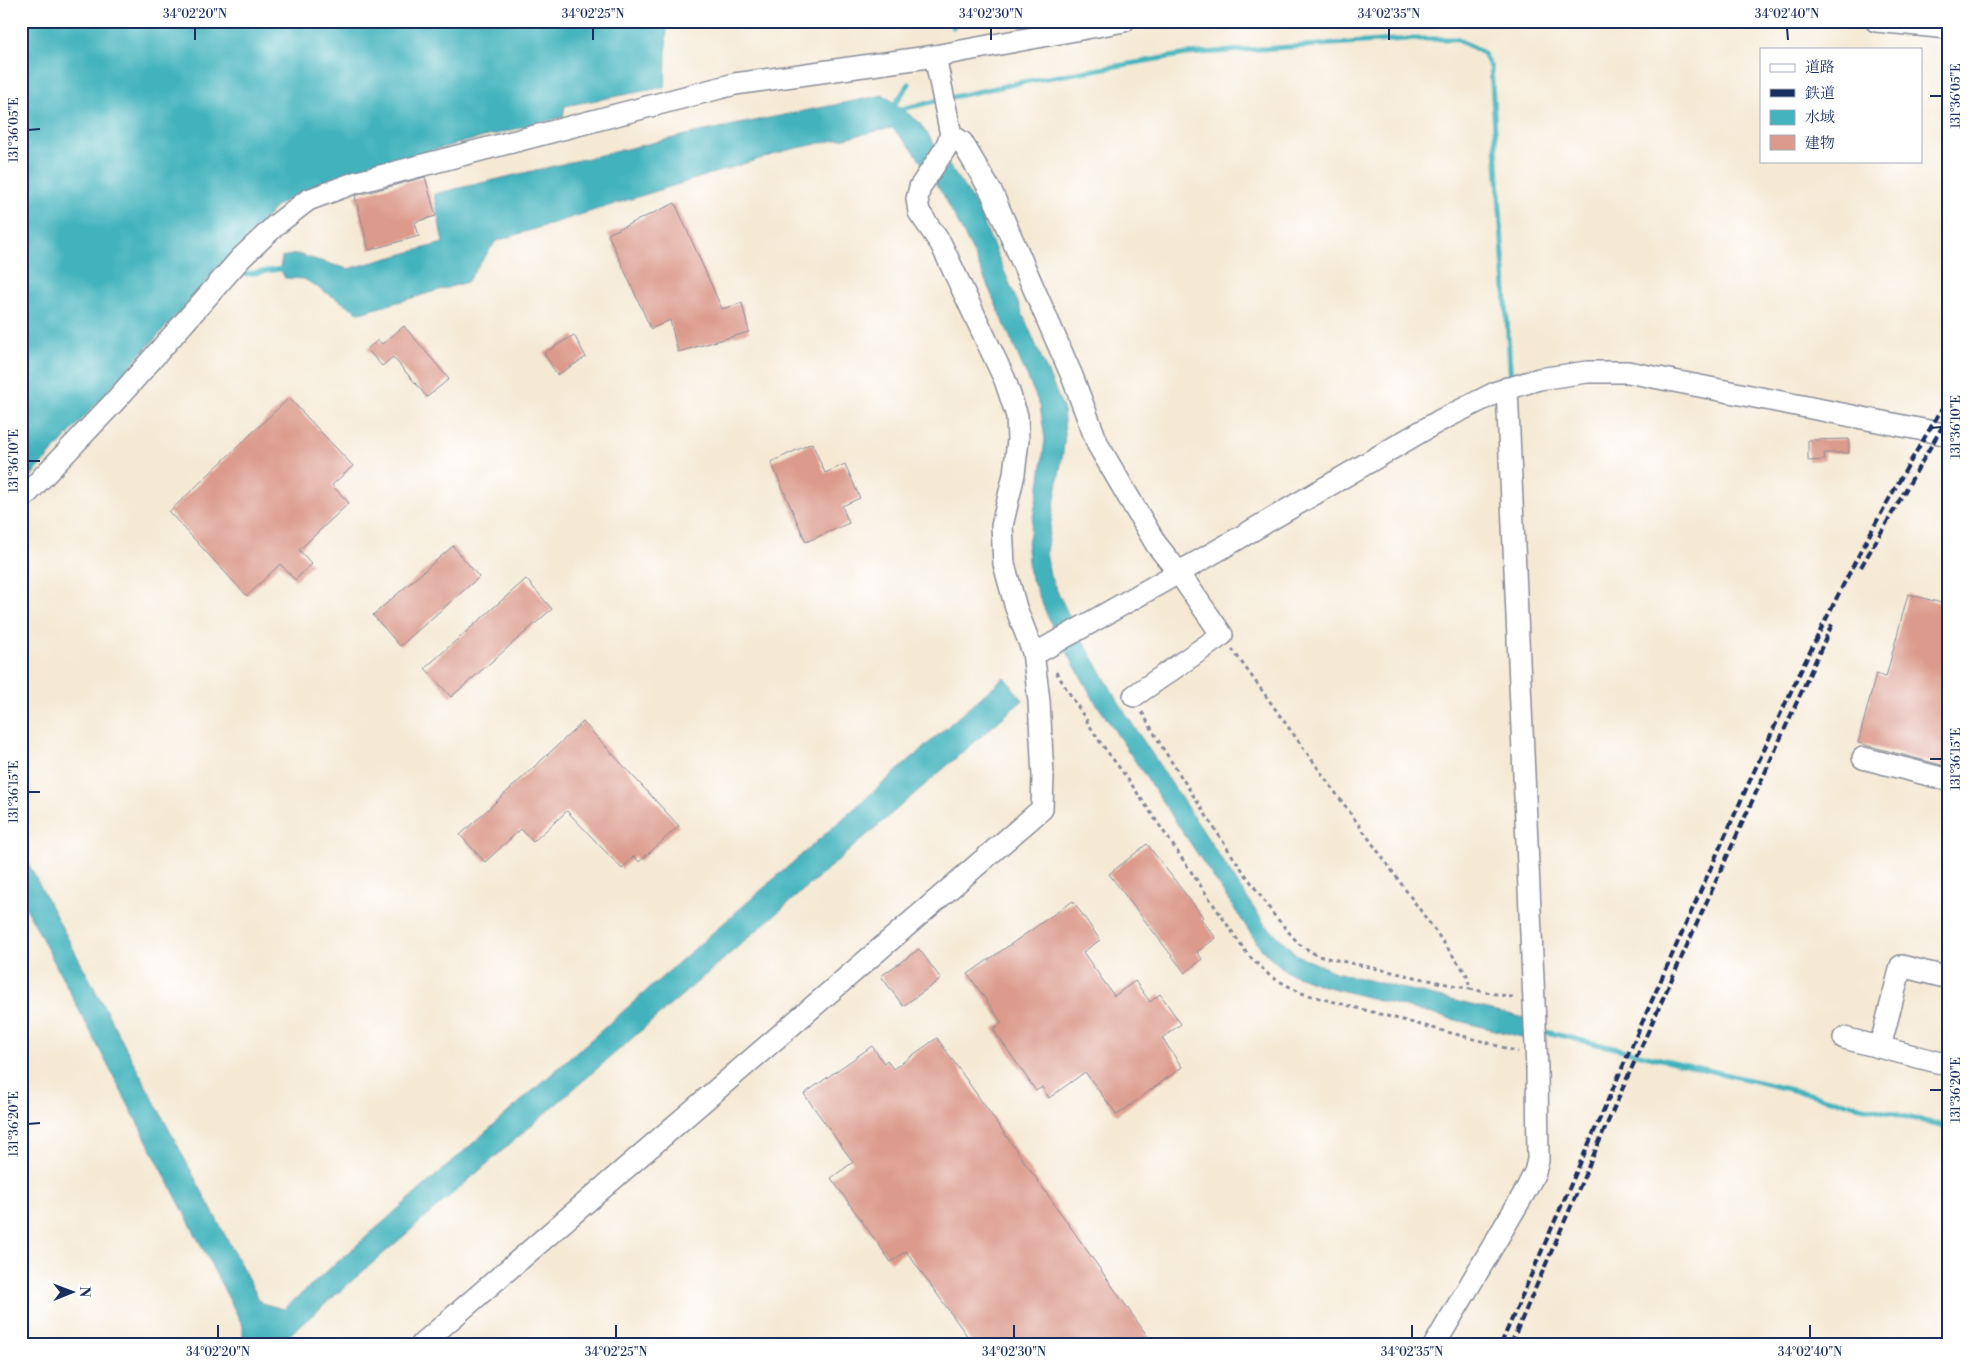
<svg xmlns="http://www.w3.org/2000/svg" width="1970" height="1365" font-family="'Libre Bodoni','Noto Serif JP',serif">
  <rect width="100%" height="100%" fill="#fff"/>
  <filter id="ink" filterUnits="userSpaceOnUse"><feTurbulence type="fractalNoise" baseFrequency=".02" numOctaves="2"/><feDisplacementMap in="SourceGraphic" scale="10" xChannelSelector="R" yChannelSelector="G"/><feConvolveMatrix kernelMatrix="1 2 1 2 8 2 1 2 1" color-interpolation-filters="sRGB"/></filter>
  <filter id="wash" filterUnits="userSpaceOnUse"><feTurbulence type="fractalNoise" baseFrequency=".0096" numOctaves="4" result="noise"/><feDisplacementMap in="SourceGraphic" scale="20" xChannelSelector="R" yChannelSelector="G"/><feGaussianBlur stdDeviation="1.12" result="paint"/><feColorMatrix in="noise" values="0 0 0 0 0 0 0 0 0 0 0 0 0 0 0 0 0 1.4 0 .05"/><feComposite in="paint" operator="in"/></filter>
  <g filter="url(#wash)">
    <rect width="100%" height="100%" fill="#f5e9d4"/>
    <g fill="#43b3bd" stroke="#2f718e">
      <path d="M21,21H670L667,22L665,87L565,106L563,117L366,167L307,189L278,205L220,267L21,487Z"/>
      <path d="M884,95L919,122L975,203L1063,408L1065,434L1063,452L1046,551L1050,576L1073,624L1127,716L1263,922L1297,955L1335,972L1529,1019V1039L1320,985L1287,972L1262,950L1094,700L1050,622L1029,572L1027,549L1040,480L1045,439L1040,406L972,250L944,196L913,150L892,128L788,150L496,241L467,282L360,313L304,279L285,278L280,269L282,257L297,254L348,269L443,243L434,194L699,132Z"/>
      <path d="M1004,677L1023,700L279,1344H243V1326L21,898V850L261,1303L284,1309Z"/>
    </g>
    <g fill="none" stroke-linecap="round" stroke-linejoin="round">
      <g stroke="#43b3bd" stroke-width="5">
        <path d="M953,27L957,21"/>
        <path d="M948,98L1023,82L1187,54L1408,39H1456L1482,52L1491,67L1511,383"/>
        <path d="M891,109L909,84"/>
        <path d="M897,110L940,100"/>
        <path d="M236,273L247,274L287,268"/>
        <path d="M1542,1031L1949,1127"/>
      </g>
    </g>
    <g id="blocks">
      <g fill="#db9a8b">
        <path d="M425,177L436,216L415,222L419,236L369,250L355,196Z"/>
        <path d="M675,203L722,309L742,303L749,332L678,352L670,320L651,329L608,234Z"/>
        <path d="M404,326L449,379L427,397L393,357L382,366L367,349L378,340L382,344Z"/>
        <path d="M574,335L586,357L557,375L544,353Z"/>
        <path d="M289,398L353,466L332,485L349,503L299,550L312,564L295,580L280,564L247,596L169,512Z"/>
        <path d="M1849,439V453H1824L1825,460L1808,461V440Z"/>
        <path d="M812,443L825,473L845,464L860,498L842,506L849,523L806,542L771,462Z"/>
        <path d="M453,546L479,577L400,646L373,615Z"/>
        <path d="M526,579L552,609L451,697L425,668Z"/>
        <path d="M1908,594L1949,605V767L1858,743L1876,674L1886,677Z"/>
        <path d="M583,722L679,826L639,862L634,856L622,869L567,811L533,842L521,829L485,862L460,835Z"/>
        <path d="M1147,844L1203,917L1201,919L1216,938L1197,952L1202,959L1185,973L1109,874Z"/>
        <path d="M1073,901L1100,940L1083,952L1114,996L1135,981L1150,1002L1160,994L1181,1024L1162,1038L1182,1067L1117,1115L1085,1072L1049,1098L1042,1087L1036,1091L993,1029L1002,1023L968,974Z"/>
        <path d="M919,949L941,979L903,1006L881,976Z"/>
        <path d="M937,1038L1153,1344H973L906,1251L891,1262L831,1178L853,1162L804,1094L872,1046L884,1063L887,1060L893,1069Z"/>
      </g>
    </g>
  </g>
  <g filter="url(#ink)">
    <use href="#blocks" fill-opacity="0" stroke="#888c99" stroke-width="1"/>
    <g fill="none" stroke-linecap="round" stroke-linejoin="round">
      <defs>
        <g id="minor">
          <path d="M1876,21L1949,28"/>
          <path d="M951,135L962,142L992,193L1072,376L1098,445L1156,544L1179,573L1222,635L1134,696"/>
          <path d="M21,500L116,400L241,258L277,224L308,200L354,183L735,84L935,56L1124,21"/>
          <path d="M1033,652L1042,650L1222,548L1439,421L1497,392L1539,379L1587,372H1628L1949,435"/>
          <path d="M1863,758L1949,780"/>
          <path d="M1844,1038L1949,1065"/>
          <path d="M1880,1047L1901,966L1949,978"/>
          <path d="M422,1344L1042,809L1043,776L1039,701L1033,652L1016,608L1004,564L1002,526L1014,474L1018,440L1017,416L1005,380L941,244L919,212L917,199L920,187L945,149L951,135L935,56"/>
          <path d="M1435,1344L1526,1190L1535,1172L1538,1160L1537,1070L1507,388"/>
        </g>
      </defs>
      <use href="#minor" stroke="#888c99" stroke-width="24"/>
      <g stroke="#888c99" stroke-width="3" stroke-dasharray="4 4" stroke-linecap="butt">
        <path d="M1232,649L1467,975L1470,989L1517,998"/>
        <path d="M1056,672L1100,742L1125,775L1248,955L1270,976L1301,993L1485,1042L1518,1052"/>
        <path d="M1142,712L1162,747L1229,851L1274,915L1299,944L1318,956L1470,989"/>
      </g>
      <use href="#minor" stroke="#fff" stroke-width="21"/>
      <g stroke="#1b2f5e" stroke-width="4" stroke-dasharray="8 4" stroke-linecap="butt">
        <path d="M1861,567L1949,415"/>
        <path d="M1501,1344C1570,1186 1639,1029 1709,872C1781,710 1854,548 1949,398"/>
        <path d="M1511,1344L1628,1076L1833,622"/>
      </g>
    </g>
  </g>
  <path fill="none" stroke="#1b2f5e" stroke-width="2" d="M195,28V40M593,28V40M991,28V40M1389,28V40M1787,28L1788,40M1930,96H1942M28,130L40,129M1930,428L1942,427M28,461H40M1930,759H1942M28,792H40M1930,1090H1942M28,1124L40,1123M218,1325V1338M616,1325V1338M1014,1325V1338M1412,1325V1338M1810,1325V1338"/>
  <rect width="1970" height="1365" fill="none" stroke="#fff" stroke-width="55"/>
  <rect x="1760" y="48" width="162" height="115" fill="#ffffff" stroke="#a4acbf"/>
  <rect x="1770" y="64" width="25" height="8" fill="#ffffff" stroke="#a4acbf"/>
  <text x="1805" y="72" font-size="15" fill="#1b2f5e">道路</text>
  <rect x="1770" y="89" width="25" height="8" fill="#1b2f5e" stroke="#a4acbf"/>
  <text x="1805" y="98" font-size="15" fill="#1b2f5e">鉄道</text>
  <rect x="1770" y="110" width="25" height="15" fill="#43b3bd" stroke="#a4acbf"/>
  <text x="1805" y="122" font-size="15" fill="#1b2f5e">水域</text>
  <rect x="1770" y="135" width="25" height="15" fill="#db9a8b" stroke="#a4acbf"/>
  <text x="1805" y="148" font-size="15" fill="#1b2f5e">建物</text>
  <g transform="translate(72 1292) rotate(89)" stroke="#ffffff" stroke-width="4" paint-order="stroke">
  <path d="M0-4L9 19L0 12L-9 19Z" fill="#1b2f5e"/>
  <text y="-8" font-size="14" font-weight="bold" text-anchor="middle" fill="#1b2f5e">N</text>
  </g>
  <rect x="28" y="28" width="1914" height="1310" fill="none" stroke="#1b2f5e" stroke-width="2"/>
  <g font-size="12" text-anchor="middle" fill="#1b2f5e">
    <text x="195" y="18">34°02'20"N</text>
    <text x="593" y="18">34°02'25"N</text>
    <text x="991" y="18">34°02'30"N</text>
    <text x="1389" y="18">34°02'35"N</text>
    <text x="1787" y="18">34°02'40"N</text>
    <text transform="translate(1956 96) rotate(-90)" y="4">131°36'05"E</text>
    <text transform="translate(14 130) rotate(-90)" y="4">131°36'05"E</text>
    <text transform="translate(1956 427) rotate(-90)" y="4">131°36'10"E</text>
    <text transform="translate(14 461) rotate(-90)" y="4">131°36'10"E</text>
    <text transform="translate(1956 759) rotate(-90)" y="4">131°36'15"E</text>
    <text transform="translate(14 792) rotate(-90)" y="4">131°36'15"E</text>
    <text transform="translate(1956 1090) rotate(-90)" y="4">131°36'20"E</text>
    <text transform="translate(14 1124) rotate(-90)" y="4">131°36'20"E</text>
    <text x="218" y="1356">34°02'20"N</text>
    <text x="616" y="1356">34°02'25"N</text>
    <text x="1014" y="1356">34°02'30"N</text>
    <text x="1412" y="1356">34°02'35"N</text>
    <text x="1810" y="1356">34°02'40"N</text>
  </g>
</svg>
